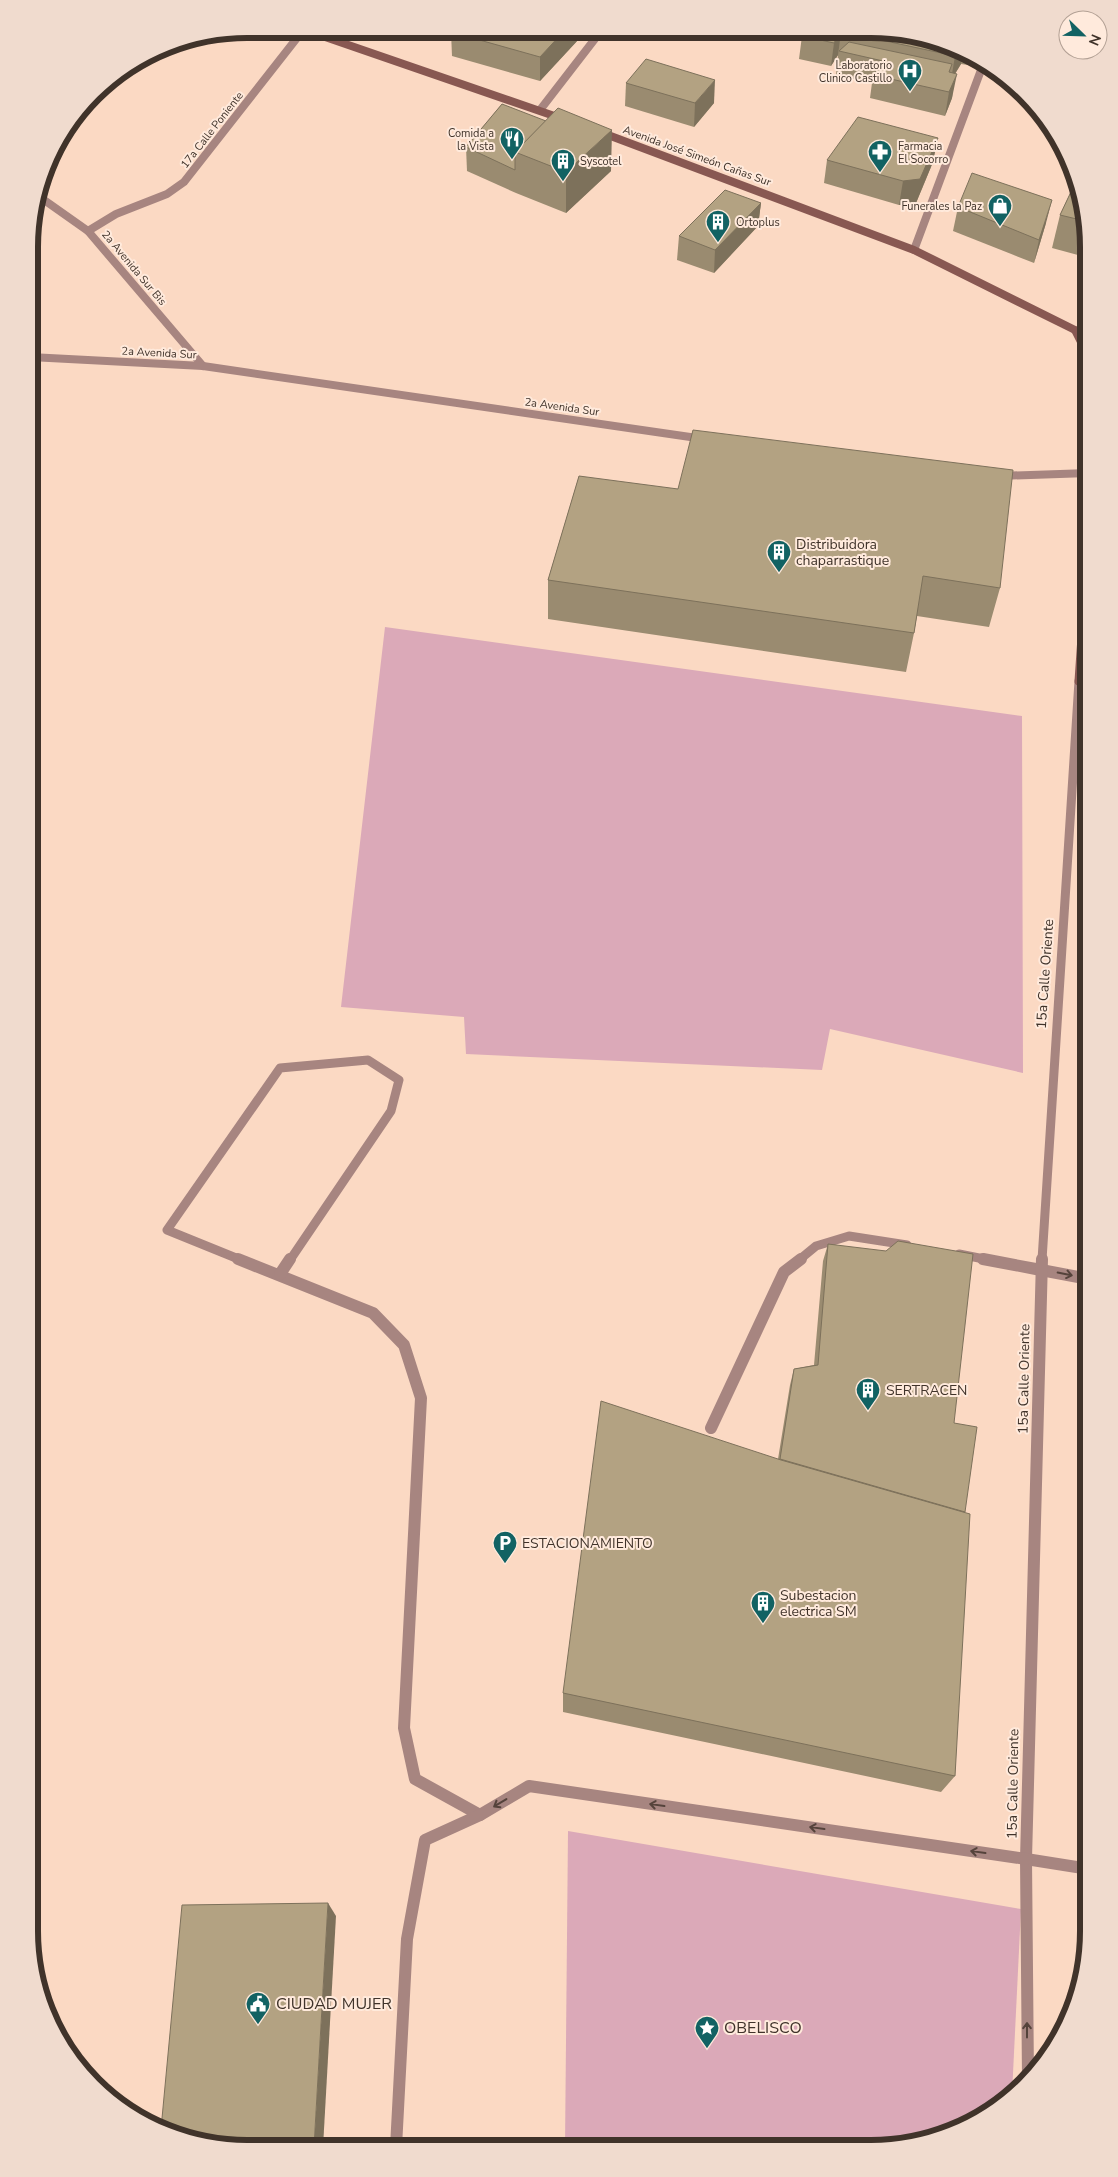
<svg xmlns="http://www.w3.org/2000/svg" width="1118" height="2177" font-family="'Nunito Sans',sans-serif">
  <rect width="100%" height="100%" fill="#fbd9c3"/>
  <g fill="#dba9b8">
    <path d="M385,627L1022,716L1023,1073L830,1029L822,1070L466,1054L464,1017L341,1007Z"/>
    <path d="M568,1831L1021,1909L1012,2094L993,2111L941,2137L872,2148L565,2147Z"/>
  </g>
  <g fill="none" stroke-linecap="round" stroke-linejoin="round">
    <g stroke="#a78580" stroke-width="9">
      <path d="M959,1254L989,1260"/>
      <path d="M241,1260L167,1230L280,1068L368,1060L399,1080L391,1111L290,1260"/>
      <path d="M799,1260L816,1246L849,1236L907,1245"/>
    </g>
    <g stroke="#a78580" stroke-width="12">
      <path d="M238,1259L373,1313L404,1345L421,1398L404,1728L415,1779L480,1815"/>
      <path d="M983,1259L1041,1270"/>
      <path d="M280,1274L290,1259"/>
      <path d="M711,1428L784,1272L801,1259"/>
    </g>
    <g stroke="#a78580" stroke-width="8">
      <path d="M540,110L601,31"/>
      <path d="M37,195L88,231L203,366"/>
      <path d="M88,231L116,214L167,194L184,182L304,29"/>
      <path d="M914,250L984,62"/>
      <path d="M1075,330L1089,334"/>
    </g>
    <g stroke="#a78580" stroke-width="12">
      <path d="M1041,1270L1089,1279"/>
      <path d="M1026,1859L1089,1869"/>
    </g>
    <g stroke="#a78580" stroke-width="8">
      <path d="M30,357L203,366L704,439"/>
      <path d="M998,476L1089,473"/>
    </g>
    <path stroke="#a78580" stroke-width="9" d="M1042,1260L1079,681"/>
    <g stroke="#a78580" stroke-width="12">
      <path d="M1028,2079L1026,1859L1042,1259"/>
      <path d="M396,2147L407,1939L425,1840L480,1815L529,1786L1026,1859"/>
    </g>
    <g stroke="#885852" stroke-width="8">
      <path d="M302,29L563,119"/>
      <path d="M600,132L914,250L1075,330L1089,358"/>
      <path d="M1088,550L1089,539"/>
    </g>
    <path stroke="#885852" stroke-width="9" d="M1088,549L1079,681L1089,683"/>
  </g>
  <g fill="#9a8b70">
    <path d="M454,30L578,31V40L540,81L452,56L451,32Z"/>
    <path d="M804,32L914,33L968,51L971,53L968,65L961,64L955,74L952,98L945,116L870,98L872,83L836,75L838,55L831,66L799,59L802,36Z"/>
    <path d="M626,83L714,103L694,127L625,106Z"/>
    <path d="M502,104L611,171L566,213L516,193L467,171L466,147Z"/>
    <path d="M827,160L933,162L916,203L899,205L824,183Z"/>
    <path d="M1078,177L1089,246V258L1052,248L1060,215Z"/>
    <path d="M761,203L758,226L714,273L677,260L679,236Z"/>
    <path d="M958,207L1046,223L1034,263L953,231Z"/>
    <path d="M579,476L1000,588L989,627L917,616L914,633L906,672L548,619V580Z"/>
    <path d="M828,1244L954,1423L965,1512L955,1776L941,1792L563,1712V1693L778,1459L790,1385L794,1369L814,1365L823,1261Z"/>
  </g>
  <g fill="#7d715b">
    <path d="M564,31H578V40L540,81V57Z"/>
    <path d="M841,32L838,55L831,66L834,43Z"/>
    <path d="M960,48L963,50L961,64L951,80L955,56Z"/>
    <path d="M970,52L971,53L968,65Z"/>
    <path d="M957,74L952,98L945,116L949,92Z"/>
    <path d="M715,80L714,103L694,127L695,103Z"/>
    <path d="M612,130L611,171L566,213V172Z"/>
    <path d="M938,138L933,162L916,203L899,205L903,181Z"/>
    <path d="M1052,200L1046,223L1034,263L1039,240Z"/>
    <path d="M761,203L758,226L714,273L715,250Z"/>
    <path d="M328,1903L336,1916L323,2147H314Z"/>
  </g>
  <g fill="#b3a282" stroke="#7d715b">
    <path d="M454,30L564,31L540,57L451,32Z"/>
    <path d="M804,32H840L834,43L802,36Z"/>
    <path d="M844,32L914,33L960,48L955,56Z"/>
    <path d="M849,42L952,64L949,72L957,74L949,92L873,75L883,61L839,51Z"/>
    <path d="M646,59L715,80L695,103L626,83Z"/>
    <path d="M502,104L546,121L515,152V170L466,147Z"/>
    <path d="M558,108L612,130L566,172L515,152Z"/>
    <path d="M858,117L938,138L920,179L903,181L827,160Z"/>
    <path d="M972,173L1052,200L1039,240L958,207Z"/>
    <path d="M1078,177L1085,221L1060,215Z"/>
    <path d="M725,190L761,203L715,250L679,236Z"/>
    <path d="M693,430L1013,470L1000,588L923,576L914,633L548,580L579,476L678,489Z"/>
    <path d="M898,1241L973,1254L954,1423L977,1427L965,1512L780,1459L794,1369L818,1365L828,1244L886,1251Z"/>
    <path d="M601,1401L781,1460L970,1514L955,1776L563,1693Z"/>
    <path d="M328,1903L314,2147L217,2146L161,2129L182,1905Z"/>
  </g>
  <defs><path id="oneway-shaft" d="M-6 0H5M1.5-3L5.5 0L1.5 3" fill="none" stroke-width="1.6" stroke-linecap="round" stroke-linejoin="round" transform="scale(1.25)"/></defs>
  <g stroke="#55433b">
    <use href="#oneway-shaft" transform="translate(1065 1274) rotate(11)"/>
    <use href="#oneway-shaft" transform="translate(500 1803) rotate(149)"/>
    <use href="#oneway-shaft" transform="translate(657 1805) rotate(-172)"/>
    <use href="#oneway-shaft" transform="translate(817 1828) rotate(-172)"/>
    <use href="#oneway-shaft" transform="translate(978 1852) rotate(-172)"/>
    <use href="#oneway-shaft" transform="translate(1027 2030) rotate(-90)"/>
  </g>
  <defs>
    <symbol id="hospital-pin" viewBox="-11 -11 22 30"><path d="M0 17L-7.5 6A9.5 9.5 0 1 1 7.5 6Z" fill="#126263" stroke="#ffeadc"/><path d="M-5-5h3v3.5h4V-5h3V5h-3V1.5h-4V5h-3Z" fill="#fff"/></symbol>
    <symbol id="restaurant-pin" viewBox="-11 -11 22 30"><path d="M0 17L-7.5 6A9.5 9.5 0 1 1 7.5 6Z" fill="#126263" stroke="#ffeadc"/><path d="M-5-6h1v4h1v-4h1v4h1v-4h1v5L-1.5 .5V6h-2V.5L-5-1ZM5-6V6H3V1.5H1.5Q1.5-4 5-6Z" fill="#fff"/></symbol>
    <symbol id="pharmacy-pin" viewBox="-11 -11 22 30"><path d="M0 17L-7.5 6A9.5 9.5 0 1 1 7.5 6Z" fill="#126263" stroke="#ffeadc"/><path d="M-2-6h4v4h4v4h-4v4h-4v-4h-4v-4h4Z" fill="#fff"/></symbol>
    <symbol id="building-pin" viewBox="-11 -11 22 30"><path d="M0 17L-7.5 6A9.5 9.5 0 1 1 7.5 6Z" fill="#126263" stroke="#ffeadc"/><path d="M-4-6H4V6H1V3H-1V6H-4ZM-2.5-4.3h1.7v1.8h-1.7ZM.8-4.3h1.7v1.8H.8ZM-2.5-1h1.7V.8h-1.7ZM.8-1h1.7V.8H.8Z" fill="#fff"/></symbol>
    <symbol id="shop-pin" viewBox="-11 -11 22 30"><path d="M0 17L-7.5 6A9.5 9.5 0 1 1 7.5 6Z" fill="#126263" stroke="#ffeadc"/><path d="M-5-2.5h2.3a2.7 3.5 0 0 1 5.4 0H5L5.5 6h-11ZM-1.5-2.5h3a1.5 2.3 0 0 0-3 0Z" fill="#fff"/></symbol>
    <symbol id="parking-pin" viewBox="-11 -11 22 30"><path d="M0 17L-7.5 6A9.5 9.5 0 1 1 7.5 6Z" fill="#126263" stroke="#ffeadc"/><path d="M-3.5-5.5H1a3.5 3.5 0 0 1 0 7H-1V5.5H-3.5ZM-1-3.4V-.6H.8a1.4 1.4 0 0 0 0-2.8Z" fill="#fff"/></symbol>
    <symbol id="civic-pin" viewBox="-11 -11 22 30"><path d="M0 17L-7.5 6A9.5 9.5 0 1 1 7.5 6Z" fill="#126263" stroke="#ffeadc"/><path d="M-.6-6.5H3V-4.5H.6V-3L4-1V1h2V6H-6V1h2V-1L-.6-3ZM-1.2 2.5V6h2.4V2.5Z" fill="#fff"/></symbol>
    <symbol id="sight-pin" viewBox="-11 -11 22 30"><path d="M0 17L-7.5 6A9.5 9.5 0 1 1 7.5 6Z" fill="#126263" stroke="#ffeadc"/><path d="M0-6L1.8-2.2L6-1.7L2.9 1.2L3.7 5.4L0 3.3L-3.7 5.4L-2.9 1.2L-6-1.7L-1.8-2.2Z" fill="#fff"/></symbol>
  </defs>
  <g fill-rule="evenodd">
    <use href="#hospital-pin" x="896" y="57" width="28" height="38"/>
    <use href="#restaurant-pin" x="498" y="125" width="28" height="38"/>
    <use href="#pharmacy-pin" x="866" y="138" width="28" height="38"/>
    <use href="#building-pin" x="549" y="147" width="28" height="38"/>
    <use href="#shop-pin" x="986" y="192" width="28" height="38"/>
    <use href="#building-pin" x="704" y="208" width="28" height="38"/>
    <use href="#building-pin" x="765" y="538" width="28" height="38"/>
    <use href="#building-pin" x="854" y="1376" width="28" height="38"/>
    <use href="#parking-pin" x="491" y="1529" width="28" height="38"/>
    <use href="#building-pin" x="749" y="1589" width="28" height="38"/>
    <use href="#civic-pin" x="244" y="1990" width="28" height="38"/>
    <use href="#sight-pin" x="693" y="2014" width="28" height="38"/>
  </g>
  <g text-anchor="middle" dominant-baseline="central" stroke-width="4" stroke-linejoin="round" paint-order="stroke">
    <g font-size="11" fill="#40332a" stroke="#ffeadc" text-anchor="end">
      <text x="892" y="65">Laboratorio<tspan x="892" dy="13">Clinico Castillo</tspan></text>
      <text x="494" y="133">Comida a<tspan x="494" dy="13">la Vista</tspan></text>
      <text x="898" y="146" text-anchor="start">Farmacia<tspan x="898" dy="13">El Socorro</tspan></text>
      <text x="580" y="161" text-anchor="start">Syscotel</text>
      <text x="982" y="206">Funerales la Paz</text>
      <text x="736" y="222" text-anchor="start">Ortoplus</text>
    </g>
    <g font-size="11" fill="#40332a" stroke="#ffeadc">
      <text transform="translate(212 130) rotate(-52)">17a Calle Poniente</text>
      <text transform="translate(697 156) rotate(20)">Avenida José Simeón Cañas Sur</text>
      <text transform="translate(134 268) rotate(50)">2a Avenida Sur Bis</text>
      <text transform="translate(159 353) rotate(3)">2a Avenida Sur</text>
      <text transform="translate(562 407) rotate(8)">2a Avenida Sur</text>
    </g>
    <g font-size="14" fill="#40332a" stroke="#ffeadc" text-anchor="start">
      <text x="796" y="544">Distribuidora<tspan x="796" dy="16">chaparrastique</tspan></text>
      <text x="886" y="1390">SERTRACEN</text>
      <text x="522" y="1543">ESTACIONAMIENTO</text>
      <text x="780" y="1595">Subestacion<tspan x="780" dy="16">electrica SM</tspan></text>
    </g>
    <g font-size="14" fill="#40332a" stroke="#ffeadc">
      <text transform="translate(1045 974) rotate(-86)">15a Calle Oriente</text>
      <text transform="translate(1024 1379) rotate(-89)">15a Calle Oriente</text>
      <text transform="translate(1013 1784) rotate(-89)">15a Calle Oriente</text>
    </g>
    <g font-size="16" fill="#40332a" stroke="#ffeadc" text-anchor="start">
      <text x="276" y="2004">CIUDAD MUJER</text>
      <text x="724" y="2028">OBELISCO</text>
    </g>
  </g>
  <path d="M0 0H1118V2177H0ZM247 38H871A209 209 0 0 1 1080 247V1931A209 209 0 0 1 871 2140H247A209 209 0 0 1 38 1931V247A209 209 0 0 1 247 38Z" fill="#f0dbce" fill-rule="evenodd"/>
  <path fill="none" stroke="#40332a" stroke-width="6" d="M247 38H871A209 209 0 0 1 1080 247V1931A209 209 0 0 1 871 2140H247A209 209 0 0 1 38 1931V247A209 209 0 0 1 247 38Z"/>
  <g transform="translate(1083 35) rotate(113)"><circle r="24" fill="#ffeadc" stroke="#b3a195"/>
  <path d="M0-4L9 19L0 12L-9 19Z" fill="#126263"/>
  <text y="-8" font-size="14" font-weight="bold" text-anchor="middle" fill="#40332a">N</text>
  </g>
</svg>
